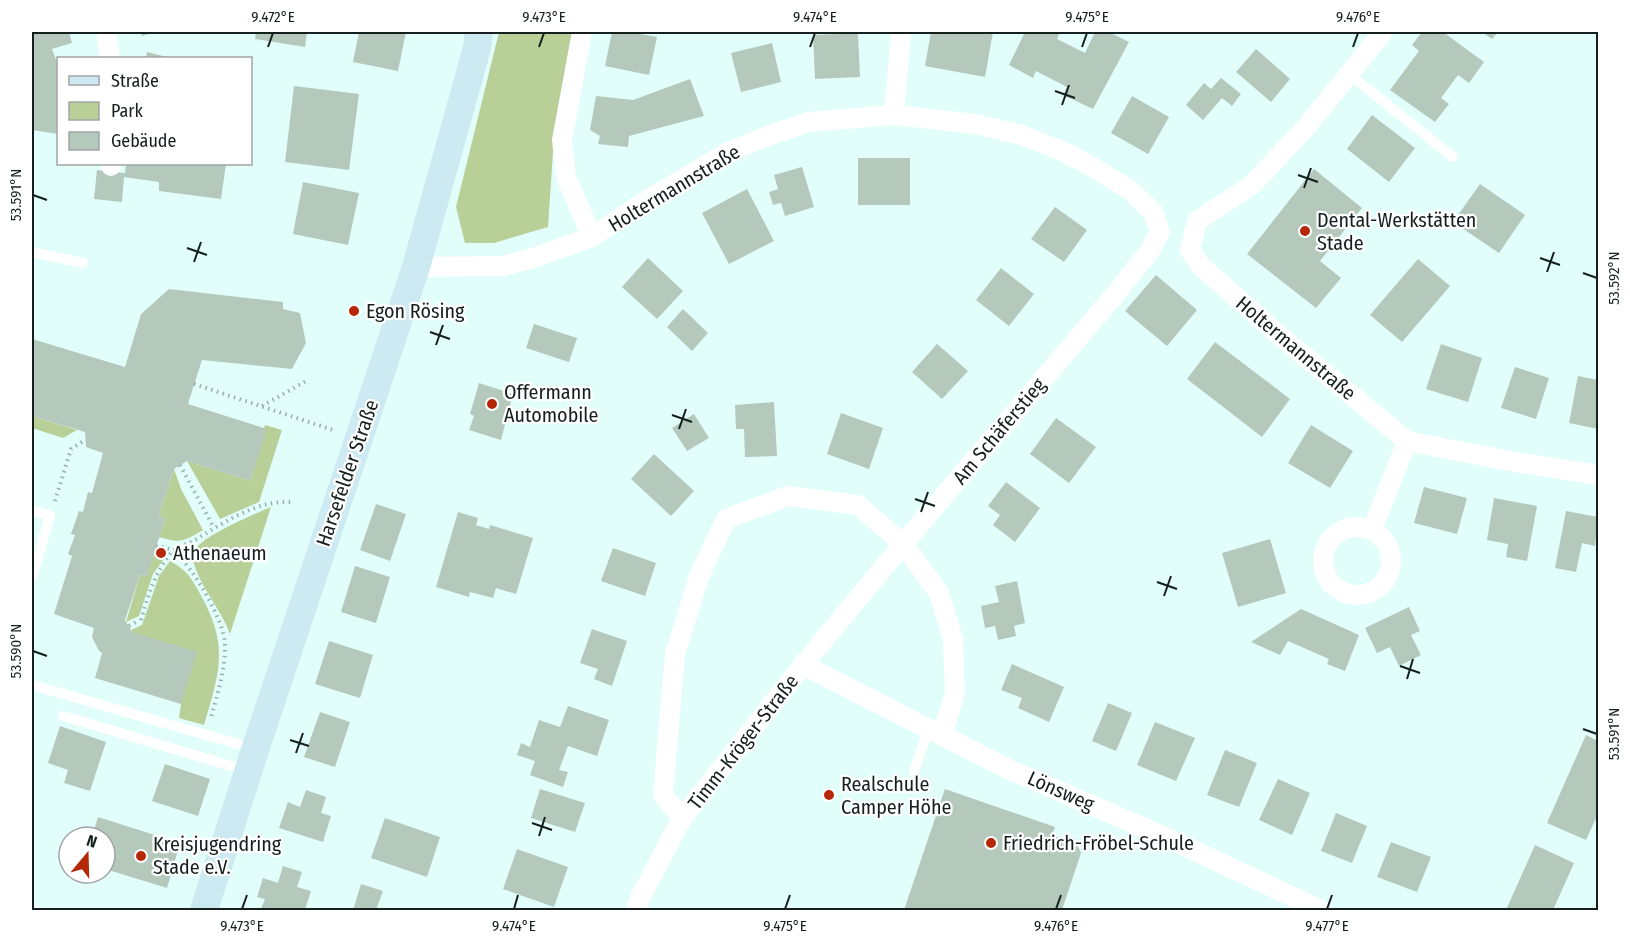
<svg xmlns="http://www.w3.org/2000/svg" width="1630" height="942" font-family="'Fira Sans Condensed',sans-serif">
  <rect width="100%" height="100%" fill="#e1fefb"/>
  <g fill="#b8d098">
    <path d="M499,32H572L554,137L548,227L494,243H465L456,207Z"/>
    <path d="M32,416L77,430L63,438L32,428Z"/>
    <path d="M265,425L282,430L259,502L220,519L187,461L250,481L266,429L264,428Z"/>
    <path d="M174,469L181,489L203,530C184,541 181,544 159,537L165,519L159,515Z"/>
    <path d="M271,507L230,634C221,609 201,588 194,564C193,559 193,554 195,550C203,535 255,514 271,507Z"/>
    <path d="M153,555L164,559L153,574L139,616L126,622L140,575L147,576Z"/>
    <path d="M170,561C189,571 193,581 203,599C229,648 219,674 204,725L179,718L181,704L131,630L142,625L159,576Z"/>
  </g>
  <g fill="#b4c9bc">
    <path d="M32,32H69L72,43L52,49L58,65V134L32,130Z"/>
    <path d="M141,32H155L142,36Z"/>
    <path d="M256,32H307L305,47L255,39Z"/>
    <path d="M359,32H406L398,71L353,62Z"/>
    <path d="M612,32H630L657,37L649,75L605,66Z"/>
    <path d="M931,32H993L985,77L925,66Z"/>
    <path d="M1025,32H1060L1057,39L1085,53L1095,32H1109L1129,42L1093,109L1063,95L1067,87L1036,71L1033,78L1009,65Z"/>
    <path d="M1422,32H1443L1484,62L1469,83L1458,75L1441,98L1449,104L1435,122L1390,90L1419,51L1412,45Z"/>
    <path d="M1482,32H1498L1492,39Z"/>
    <path d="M858,33L860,77L815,79L813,35Z"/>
    <path d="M772,43L781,82L741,92L731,53Z"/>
    <path d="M1256,49L1290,79L1271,102L1236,72Z"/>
    <path d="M147,52L171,58H146Z"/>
    <path d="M1221,78L1241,94L1232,106L1222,98L1203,120L1186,105L1204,83L1211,89Z"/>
    <path d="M690,79L704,116L629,136L628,147L598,144L600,136L590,130L596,96L633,100Z"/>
    <path d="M294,86L359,94L349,170L285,162Z"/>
    <path d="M1132,96L1169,117L1148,154L1111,133Z"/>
    <path d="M1372,115L1415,148L1389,182L1347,149Z"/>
    <rect x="858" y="158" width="52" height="47"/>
    <path d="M126,164H226L221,199L159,191V182L124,177L122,202L94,199L97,170L125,173Z"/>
    <path d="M802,167L814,207L785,216L781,203L773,205L769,192L778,189L774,175Z"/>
    <path d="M1314,169L1362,208L1320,261L1341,278L1316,308L1247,254Z"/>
    <path d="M303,182L359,193L348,245L293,234Z"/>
    <path d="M1480,184L1525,215L1499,253L1453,222Z"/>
    <path d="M747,189L774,241L729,264L702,213Z"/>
    <path d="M1055,207L1087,230L1064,262L1031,239Z"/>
    <path d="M648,258L683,291L657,319L622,287Z"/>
    <path d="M1418,259L1450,286L1402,342L1370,315Z"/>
    <path d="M1001,268L1034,294L1009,326L976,300Z"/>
    <path d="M1156,275L1197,310L1167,346L1125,311Z"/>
    <path d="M169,289L283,302V309L300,313L306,343L292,369L202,360L188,404L267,429L250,481L187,461L174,469L159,515L165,519L147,576L140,575L125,620L132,632L197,652L181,704L95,678L102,653L99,651L92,637L94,628L54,614L72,556L68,554L75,535L71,534L79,511L83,512L88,492L92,493L103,453L86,447L85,432L32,416V339L125,367L141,314Z"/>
    <path d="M683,309L708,333L692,351L667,327Z"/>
    <path d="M534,324L577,338L569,362L526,348Z"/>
    <path d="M1215,342L1290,399L1262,437L1187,379Z"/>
    <path d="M937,344L968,371L942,399L912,372Z"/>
    <path d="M1441,344L1482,358L1468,402L1426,389Z"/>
    <path d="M1515,367L1549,378L1536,419L1501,408Z"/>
    <path d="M1578,376L1598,380V429L1569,423Z"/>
    <path d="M479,383L513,394L501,440L469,430L474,416L470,414Z"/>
    <path d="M774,402L777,456L745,457L744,429H736L735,405Z"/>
    <path d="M841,413L883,428L869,469L827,454Z"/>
    <path d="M694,414L709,438L687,451L672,428Z"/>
    <path d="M1056,418L1096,447L1069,483L1030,454Z"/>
    <path d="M1311,425L1353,451L1330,488L1288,463Z"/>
    <path d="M654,454L694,491L671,516L631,479Z"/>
    <path d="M1006,482L1040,508L1015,542L993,525L1000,515L988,506Z"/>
    <path d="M1424,487L1467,498L1457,534L1414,523Z"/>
    <path d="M1494,498L1537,506L1527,561L1506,557L1508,544L1487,540Z"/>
    <path d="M376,504L406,514L390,561L360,550Z"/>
    <path d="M1566,511L1598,517L1595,546L1582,543L1576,572L1555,568Z"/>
    <path d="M458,512L478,518L476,525L489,529L490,525L533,538L516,594L496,588L493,598L470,592L469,597L436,587Z"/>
    <path d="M1270,539L1286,593L1238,607L1222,553Z"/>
    <path d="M613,548L656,563L645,596L601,581Z"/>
    <path d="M355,566L390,577L376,623L341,612Z"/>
    <path d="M1017,581L1025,623L1014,626L1016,636L998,640L995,626L985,628L981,606L999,602L995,586Z"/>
    <path d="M1409,607L1420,631L1411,635L1421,655L1399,666L1390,647L1377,653L1365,628Z"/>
    <path d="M1301,609L1359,635L1345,671L1327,664L1329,659L1288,641L1280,655L1251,642Z"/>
    <path d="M592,629L627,641L612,686L594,679L598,669L580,663Z"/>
    <path d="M329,641L373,655L360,698L315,684Z"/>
    <path d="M1012,664L1064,687L1049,722L1018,708L1022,698L1001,690Z"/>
    <path d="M1108,703L1132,713L1116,751L1092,741Z"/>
    <path d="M568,706L609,720L597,756L568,746L559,770L568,772L563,787L530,775L535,761L517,755L521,743L530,747L539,720L560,727Z"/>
    <path d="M320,712L350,722L335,767L304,757Z"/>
    <path d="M1155,722L1195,738L1176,781L1137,765Z"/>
    <path d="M60,726L106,742L90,791L64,783L68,770L48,763Z"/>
    <path d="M1586,735L1598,741V814L1586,840L1547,823Z"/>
    <path d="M1225,750L1257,763L1239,807L1207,795Z"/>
    <path d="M165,764L210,779L198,816L152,801Z"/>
    <path d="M1278,779L1310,793L1292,835L1259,820Z"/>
    <path d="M540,789L585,803L575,832L531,818Z"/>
    <path d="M945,789L1055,827L1052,835L1077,844L1081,853L1062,910H904Z"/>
    <path d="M306,790L326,797L321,813L331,816L323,842L279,828L288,802L300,807Z"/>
    <path d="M1336,813L1367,826L1352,863L1321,851Z"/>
    <path d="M98,817L180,843L167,888L105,869V837H92Z"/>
    <path d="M385,818L440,837L427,877L371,858Z"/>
    <path d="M1391,842L1431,857L1417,892L1377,877Z"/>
    <path d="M1535,845L1574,863L1553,910H1506Z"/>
    <path d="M517,849L568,867L554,907L503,889Z"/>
    <path d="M283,866L302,872L297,887L311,891L305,910H268L261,909L265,899L257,897L263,878L278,883Z"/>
    <path d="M361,884L383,891L376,910H353Z"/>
  </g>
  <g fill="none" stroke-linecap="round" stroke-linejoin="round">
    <g stroke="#98afad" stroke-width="4" stroke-dasharray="1.5 4.5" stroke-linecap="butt">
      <path d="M194,384L333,430"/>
      <path d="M262,406L308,380"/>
      <path d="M180,465L214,528"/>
      <path d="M55,501L71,449L85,440"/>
      <path d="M156,546C162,547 169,548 174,552C193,567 224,620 225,644C226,668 217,695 211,718"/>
      <path d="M141,620C148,596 155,572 171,553C176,547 188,544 195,540C225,522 256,500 292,502"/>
      <path d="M129,626L138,621"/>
    </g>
    <g stroke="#fff" stroke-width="10">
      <path d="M1349,74L1453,157"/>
      <path d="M32,252L83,263"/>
      <path d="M32,510L50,516L32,577"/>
      <path d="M32,685L255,749"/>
      <path d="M63,716L248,771"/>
      <path d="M914,772L928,729"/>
      <path d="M32,910H35"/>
    </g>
    <g stroke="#fff" stroke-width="20">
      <path d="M106,32L110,58"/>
      <path d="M582,32L562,140L566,177L592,237"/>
      <path d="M1383,32L1307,126L1252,185L1197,221L1190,250L1200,265L1280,336L1407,441L1515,462L1598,475"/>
      <path d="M894,115L901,32"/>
      <path d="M111,166V164"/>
      <path d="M416,267L503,266L536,257L592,237L644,202L728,152L768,136L809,122L894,115L976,124L1021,135L1060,150L1091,166L1130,190L1153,212L1160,232L1149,252L1113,297L903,544L803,665L682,818L640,898L636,910"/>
      <circle cx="1357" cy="561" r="34"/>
      <path d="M1372,530L1407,441"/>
      <path d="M803,665L1006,768L1165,837L1321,910"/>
      <path d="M682,818L663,795L675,654L700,574L726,519L788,496L858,505L903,544L939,593L953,639L955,692L942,736"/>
    </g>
    <path stroke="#cde9f1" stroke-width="28" d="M204,910L255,750L416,267L477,48L479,32"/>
  </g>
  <path fill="none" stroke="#141f1e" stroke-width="2" d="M268,47L273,33M539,47L544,33M810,47L815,33M1082,47L1087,33M1353,47L1358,33M1055,91L1075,98M1062,105L1069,85M1298,175L1318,182M1304,188L1311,168M33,195L47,200M187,248L207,255M1540,258L1560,265M194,262L201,242M1547,272L1554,252M1583,273L1597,278M430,332L450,339M436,345L443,325M672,415L692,422M679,429L686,409M915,499L935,506M921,512L928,492M1157,582L1177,589M1164,596L1171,576M33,651L47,656M1400,666L1420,673M1407,679L1413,659M1583,729L1597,734M290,740L309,746M296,753L303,733M532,823L552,830M539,836L545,817M242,909L247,895M514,909L518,895M785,909L790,895M1056,909L1061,895M1327,909L1332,895"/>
  <g fill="#b42807" stroke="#fff" stroke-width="2">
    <circle cx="1305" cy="231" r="6"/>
    <circle cx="354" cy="311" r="6"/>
    <circle cx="492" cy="404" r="6"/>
    <circle cx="161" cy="553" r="6"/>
    <circle cx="829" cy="795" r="6"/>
    <circle cx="991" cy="843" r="6"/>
    <circle cx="141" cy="856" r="6"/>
  </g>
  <g text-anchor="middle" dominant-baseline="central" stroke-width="4.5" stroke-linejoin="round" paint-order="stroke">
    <g font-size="20" fill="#141f1e" stroke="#fff">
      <text transform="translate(674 188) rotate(-31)">Holtermannstraße</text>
      <text transform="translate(1296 348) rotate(40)">Holtermannstraße</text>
      <text transform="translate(999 431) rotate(-50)">Am Schäferstieg</text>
      <text transform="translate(347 473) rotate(-71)">Harsefelder Straße</text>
      <text transform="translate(743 742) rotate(-52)">Timm-Kröger-Straße</text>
      <text transform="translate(1061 791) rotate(24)">Lönsweg</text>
    </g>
    <g font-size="20" fill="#141f1e" stroke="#fff" text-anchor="start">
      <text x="1317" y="220">Dental-Werkstätten<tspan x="1317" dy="23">Stade</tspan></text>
      <text x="366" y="311">Egon Rösing</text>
      <text x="504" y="392">Offermann<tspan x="504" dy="23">Automobile</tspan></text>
      <text x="173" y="553">Athenaeum</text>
      <text x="841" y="784">Realschule<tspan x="841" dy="23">Camper Höhe</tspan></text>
      <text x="1003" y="843">Friedrich-Fröbel-Schule</text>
      <text x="153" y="844">Kreisjugendring<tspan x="153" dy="23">Stade e.V.</tspan></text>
    </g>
  </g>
  <rect width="1630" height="942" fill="none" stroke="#ffffff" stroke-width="66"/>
  <rect x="57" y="57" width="195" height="108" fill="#ffffff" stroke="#a1a5a5" stroke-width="1.5"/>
  <rect x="69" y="76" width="30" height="9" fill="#cde9f1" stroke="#a1a5a5" stroke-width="1.5"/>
  <text x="111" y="87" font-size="18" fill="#141f1e">Straße</text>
  <rect x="69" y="102" width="30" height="18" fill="#b8d098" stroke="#a1a5a5" stroke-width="1.5"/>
  <text x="111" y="117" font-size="18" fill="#141f1e">Park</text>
  <rect x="69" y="132" width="30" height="18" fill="#b4c9bc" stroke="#a1a5a5" stroke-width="1.5"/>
  <text x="111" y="147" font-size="18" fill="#141f1e">Gebäude</text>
  <g transform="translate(87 855) rotate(19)"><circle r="28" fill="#ffffff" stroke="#a1a5a5" stroke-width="1.5"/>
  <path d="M0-4.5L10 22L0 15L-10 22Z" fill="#b42807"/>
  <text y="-9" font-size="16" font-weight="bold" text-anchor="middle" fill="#141f1e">N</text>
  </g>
  <rect x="33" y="33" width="1564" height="876" fill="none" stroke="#141f1e" stroke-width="2"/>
  <g font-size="15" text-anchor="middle" fill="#141f1e">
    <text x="273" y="22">9.472°E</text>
    <text x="544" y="22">9.473°E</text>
    <text x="815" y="22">9.474°E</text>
    <text x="1087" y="22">9.475°E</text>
    <text x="1358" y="22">9.476°E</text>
    <text transform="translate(16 195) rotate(-90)" y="5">53.591°N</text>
    <text transform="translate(1614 278) rotate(-90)" y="5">53.592°N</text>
    <text transform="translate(16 651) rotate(-90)" y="5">53.590°N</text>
    <text transform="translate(1614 734) rotate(-90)" y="5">53.591°N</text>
    <text x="242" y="931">9.473°E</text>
    <text x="514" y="931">9.474°E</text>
    <text x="785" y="931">9.475°E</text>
    <text x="1056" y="931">9.476°E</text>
    <text x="1327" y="931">9.477°E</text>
  </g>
</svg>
